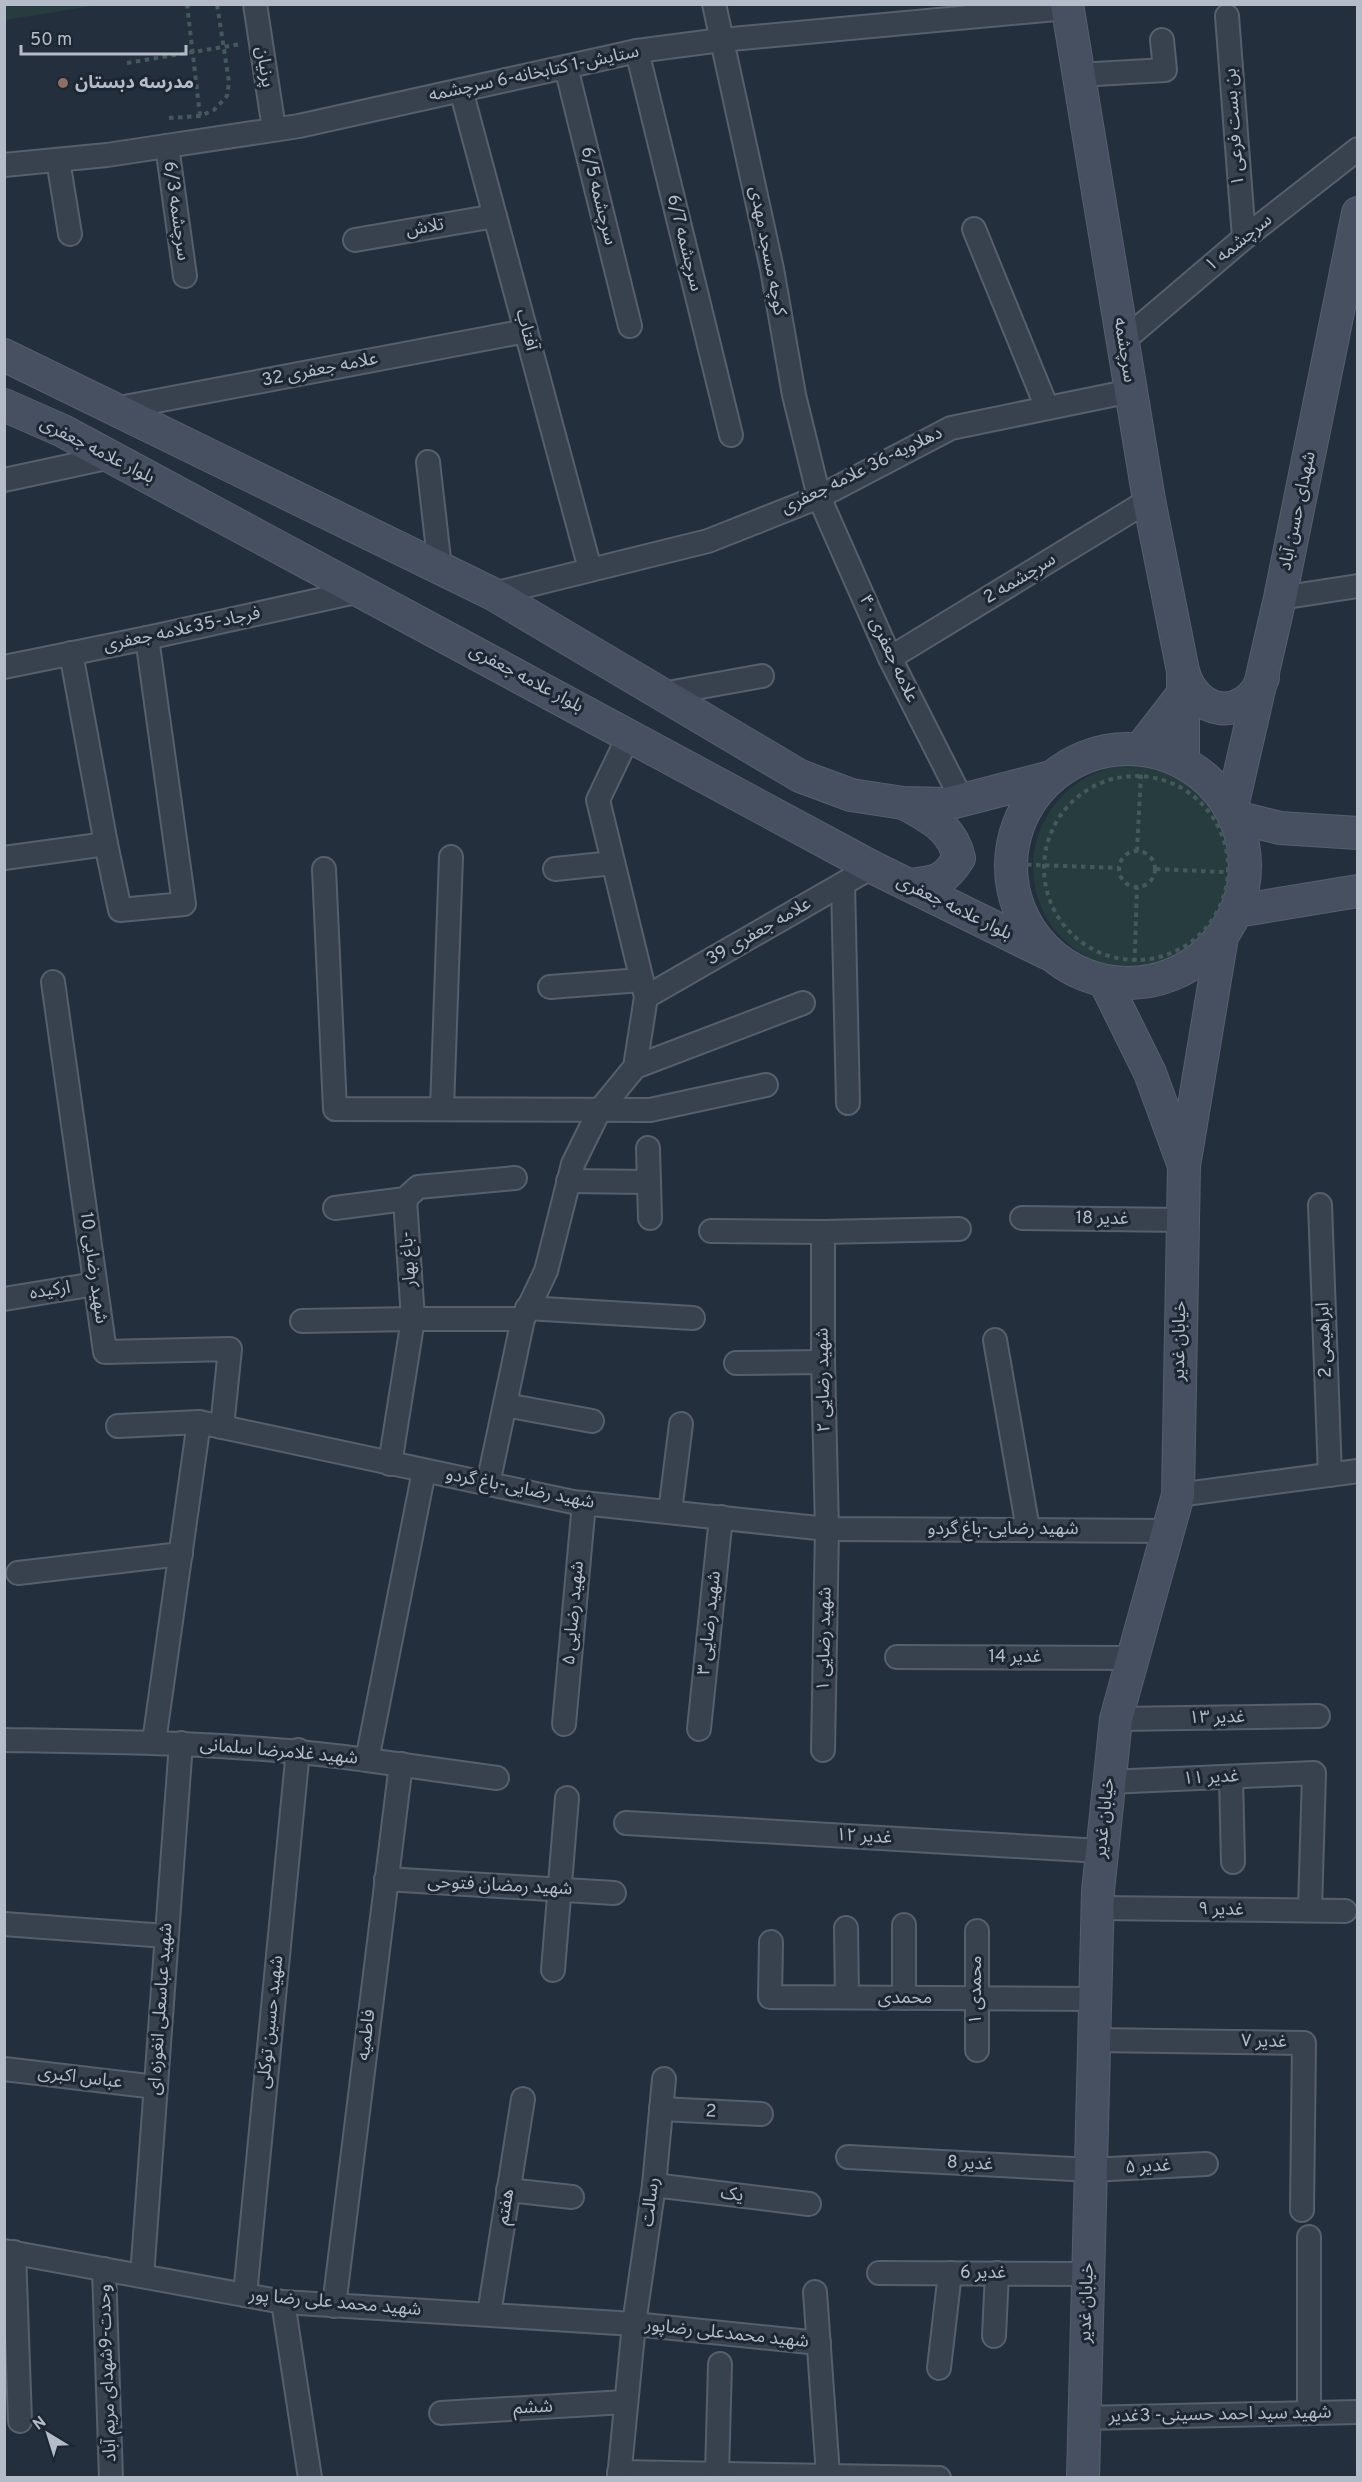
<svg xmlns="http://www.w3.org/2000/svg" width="1362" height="2482" font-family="Overpass,'Noto Sans Arabic',sans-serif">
  <rect width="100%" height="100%" fill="#242f3e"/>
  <g fill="#263c3f">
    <path d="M5,4H98V5L5,20Z"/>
    <circle cx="1135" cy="867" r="102"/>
  </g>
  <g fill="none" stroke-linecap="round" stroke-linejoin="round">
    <defs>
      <g id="street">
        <path d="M255,4L274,129"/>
        <path d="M714,4L772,269L794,395L819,497L890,658L962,800"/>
        <path d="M1227,16L1244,238"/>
        <path d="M637,51L731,435"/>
        <path d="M566,67L630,326"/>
        <path d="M1078,75L1165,70L1162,40"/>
        <path d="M461,90L590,569"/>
        <path d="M167,146L185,276"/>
        <path d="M58,160L70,234"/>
        <path d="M4,165L107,155L299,126L637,51L721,40L1067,8"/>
        <path d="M974,229L1047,408"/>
        <path d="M355,240L495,216"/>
        <path d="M1123,341L1244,238L1358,149"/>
        <path d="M114,409L526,331"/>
        <path d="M428,462L440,568"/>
        <path d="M4,480L111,457"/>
        <path d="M493,594L708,541L819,497L951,428L1131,391"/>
        <path d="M1280,598L1358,586"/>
        <path d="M890,658L1149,500"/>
        <path d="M4,667L147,638L360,591"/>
        <path d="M662,694L762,676"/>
        <path d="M106,844L120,910L184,904L147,638"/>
        <path d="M4,858L106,844L71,653"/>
        <path d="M324,869L335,1109L650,1110L766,1085"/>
        <path d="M555,869L613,863"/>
        <path d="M843,884L848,1103"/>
        <path d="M53,982L105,1352L230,1349L222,1427"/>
        <path d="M550,987L641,980"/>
        <path d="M646,997L872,867"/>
        <path d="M635,1067L803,1003"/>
        <path d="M442,1108L451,857"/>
        <path d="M648,1148L650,1218"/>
        <path d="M568,1181L649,1182"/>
        <path d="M1320,1205L1330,1475"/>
        <path d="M335,1208L405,1199L418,1187L515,1178"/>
        <path d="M1022,1218L1183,1220"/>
        <path d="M711,1231L823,1232"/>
        <path d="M4,1299L95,1284"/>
        <path d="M527,1308L693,1318"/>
        <path d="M302,1321L413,1319L405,1199"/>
        <path d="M995,1340L1028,1529"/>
        <path d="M736,1363L823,1362"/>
        <path d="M505,1405L592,1421"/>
        <path d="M118,1426L199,1422"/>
        <path d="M390,1464L413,1319H523"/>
        <path d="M488,1484L523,1319L546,1271L573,1164L599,1111L635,1067L646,997L598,800L629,735"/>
        <path d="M1178,1495L1358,1471"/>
        <path d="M670,1512L681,1424"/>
        <path d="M18,1573L181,1554"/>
        <path d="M897,1657L1133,1658"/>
        <path d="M1116,1719L1318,1716"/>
        <path d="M564,1724L584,1503"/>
        <path d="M699,1729L721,1517"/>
        <path d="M4,1740C126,1742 246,1743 367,1760L424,1471"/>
        <path d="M154,1742L199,1422L573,1502L827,1529L1167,1531"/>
        <path d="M823,1750L827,1529L823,1362V1232L959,1229"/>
        <path d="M367,1760L497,1778"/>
        <path d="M1231,1777L1233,1862"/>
        <path d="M1108,1782L1314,1773L1310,1910"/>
        <path d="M626,1823L1101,1851"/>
        <path d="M386,1879L614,1893"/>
        <path d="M1098,1908L1345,1911"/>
        <path d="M4,1924L166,1936"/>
        <path d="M904,1925V1998"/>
        <path d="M846,1928L847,1997"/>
        <path d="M977,1931V2050"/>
        <path d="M771,1942L770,1997L1095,1999"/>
        <path d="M553,1970L567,1798"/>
        <path d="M1094,2040L1304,2043L1302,2210"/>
        <path d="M4,2069L156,2087"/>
        <path d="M661,2109L761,2114"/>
        <path d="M848,2157L1091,2170L1206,2164"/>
        <path d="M654,2185L809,2204"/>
        <path d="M508,2190L572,2197"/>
        <path d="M1309,2237V2412"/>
        <path d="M4,2251L283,2302L634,2324L819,2343"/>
        <path d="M14,2252L20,2421"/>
        <path d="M104,2269L111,2478"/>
        <path d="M879,2273L1087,2274"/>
        <path d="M142,2276L181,1743"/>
        <path d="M815,2292L828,2475"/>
        <path d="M245,2295L298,1750"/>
        <path d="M283,2302L310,2478"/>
        <path d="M334,2306L401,1764"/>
        <path d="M489,2314L523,2099"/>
        <path d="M994,2336L997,2273"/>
        <path d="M939,2368L950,2273"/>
        <path d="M441,2413L625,2402"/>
        <path d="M1083,2418L1358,2412"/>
        <path d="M619,2472L939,2478"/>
        <path d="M717,2474L720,2364"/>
        <path d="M619,2478L634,2324L654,2185L664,2079"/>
      </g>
      <g id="secondary">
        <path d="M1067,4L1149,500L1183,671V761"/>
        <path d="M4,355L493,594L800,776L851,795L903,803L947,804L1051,777"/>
        <path d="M4,405L63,431L872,867L1047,953"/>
        <path d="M1183,671C1195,716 1245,723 1263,678"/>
        <path d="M1141,748L1182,695"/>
        <circle cx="1128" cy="866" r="117"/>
        <path d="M906,804C931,819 952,827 959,858C944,882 936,882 910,885"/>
        <path d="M1232,807L1280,598L1358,213"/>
        <path d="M1236,817L1280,828L1358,833"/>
        <path d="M1237,911L1358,891"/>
        <path d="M1105,982L1150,1073L1184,1166L1222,937"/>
        <path d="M1083,2478L1098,1891L1116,1719L1178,1495L1184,1166"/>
      </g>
    </defs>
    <use href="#street" stroke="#565f6c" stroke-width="26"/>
    <use href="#secondary" stroke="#565f6c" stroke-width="34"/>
    <g stroke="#44595c" stroke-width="4" stroke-dasharray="4.5 4.5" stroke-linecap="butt">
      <path d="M187,4L200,116"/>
      <path d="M127,63L241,44"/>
      <path d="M169,118L200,116L214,110L227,96L229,82L217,4"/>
      <circle cx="1136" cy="868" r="92"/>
      <path d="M1137,851L1141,774"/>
      <circle cx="1137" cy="869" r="18"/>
      <path d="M1009,864L1119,868"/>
      <path d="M1156,869L1245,873"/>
      <path d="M1134,980L1137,887"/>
    </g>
    <use href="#street" stroke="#38414e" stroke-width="22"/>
    <use href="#secondary" stroke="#465061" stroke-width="32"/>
  </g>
  <circle fill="#8d6e63" stroke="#1d2633" stroke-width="2" cx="63" cy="83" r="6"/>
  <g text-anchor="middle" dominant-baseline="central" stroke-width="6" stroke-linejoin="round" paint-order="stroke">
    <g font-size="18" fill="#b4bcc9" stroke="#1d2633">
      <text transform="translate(264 67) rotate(81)">پرنیان</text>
      <text transform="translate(534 74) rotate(-12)">ستایش-1 کتابخانه-6 سرچشمه</text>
      <text transform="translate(1235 127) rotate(-94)">بن بست فرعی ۱</text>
      <text transform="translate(598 196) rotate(76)">سرچشمه 6/5</text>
      <text transform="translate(176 211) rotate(82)">سرچشمه 6/3</text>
      <text transform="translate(425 228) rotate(-10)">تلاش</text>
      <text transform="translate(684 243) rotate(76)">سرچشمه 6/7</text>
      <text transform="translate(1239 243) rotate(-39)">سرچشمه ۱</text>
      <text transform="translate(767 251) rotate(79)">کوچه مسجد مهدی</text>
      <text transform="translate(526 330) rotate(75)">آفتاب</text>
      <text transform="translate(1124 350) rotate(81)">سرچشمه</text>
      <text transform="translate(320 370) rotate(-11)">علامه جعفری 32</text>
      <text transform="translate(97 451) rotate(27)">بلوار علامه جعفری</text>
      <text transform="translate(862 471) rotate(-26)">دهلاویه-36 علامه جعفری</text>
      <text transform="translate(1298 511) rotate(-78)">شهدای حسن آباد</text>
      <text transform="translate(1020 579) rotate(-31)">سرچشمه 2</text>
      <text transform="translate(182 630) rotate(-12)">فرجاد-35علامه جعفری</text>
      <text transform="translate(888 649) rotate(65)">علامه جعفری ۴۰</text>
      <text transform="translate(526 679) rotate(28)">بلوار علامه جعفری</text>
      <text transform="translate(954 908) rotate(26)">بلوار علامه جعفری</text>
      <text transform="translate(759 932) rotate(-30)">علامه جعفری 39</text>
      <text transform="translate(1102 1219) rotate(1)">غدیر 18</text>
      <text transform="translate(409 1259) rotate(-94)">باغ بهار-</text>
      <text transform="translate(93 1268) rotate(82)">شهید رضایی 10</text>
      <text transform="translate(50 1291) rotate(-9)">ارکیده</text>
      <text transform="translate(1325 1340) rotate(-92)">ابراهیمی 2</text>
      <text transform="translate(1180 1341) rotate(-89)">خیابان غدیر</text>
      <text transform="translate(824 1380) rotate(-91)">شهید رضایی ۲</text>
      <text transform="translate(520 1489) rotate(11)">شهید رضایی-باغ گردو</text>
      <text x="1003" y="1529">شهید رضایی-باغ گردو</text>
      <text transform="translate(574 1613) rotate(-85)">شهید رضایی ۵</text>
      <text transform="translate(710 1623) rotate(-84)">شهید رضایی ۳</text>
      <text transform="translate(825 1639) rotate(-89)">شهید رضایی ۱</text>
      <text x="1015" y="1657">غدیر 14</text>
      <text transform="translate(1217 1718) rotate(-1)">غدیر ۱۳</text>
      <text transform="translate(279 1752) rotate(5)">شهید غلامرضا سلمانی</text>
      <text transform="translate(1211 1778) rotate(-3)">غدیر ۱۱</text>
      <text transform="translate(1105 1818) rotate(-84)">خیابان غدیر</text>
      <text transform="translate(864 1837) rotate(3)">غدیر ۱۲</text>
      <text transform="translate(500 1886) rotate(3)">شهید رمضان فتوحی</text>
      <text transform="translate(1221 1910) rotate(1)">غدیر ۹</text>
      <text transform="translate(976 1990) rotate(-90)">محمدی ۱</text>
      <text x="905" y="1998">محمدی</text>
      <text transform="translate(161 2009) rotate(-86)">شهید عباسعلی انغوزه ای</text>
      <text transform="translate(271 2022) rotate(-84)">شهید حسین توکلی</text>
      <text transform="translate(367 2035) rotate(-83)">فاطمیه</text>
      <text transform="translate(1264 2042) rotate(1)">غدیر ۷</text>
      <text transform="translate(80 2078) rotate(7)">عباس اکبری</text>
      <text transform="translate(711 2112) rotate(3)">2</text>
      <text transform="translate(970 2164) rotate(3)">غدیر 8</text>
      <text transform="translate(1148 2167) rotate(-3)">غدیر ۵</text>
      <text transform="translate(732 2195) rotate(7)">یک</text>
      <text transform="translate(651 2202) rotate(-83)">رسالت</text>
      <text transform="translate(506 2207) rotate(-81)">هفتم</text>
      <text x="983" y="2273">غدیر 6</text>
      <text transform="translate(335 2303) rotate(5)">شهید محمد علی رضا پور</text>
      <text transform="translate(1087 2303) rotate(-88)">خیابان غدیر</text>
      <text transform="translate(727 2334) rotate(6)">شهید محمدعلی رضاپور</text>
      <text transform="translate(108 2373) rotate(-92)">وحدت-9شهدای مریم آباد</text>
      <text transform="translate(533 2408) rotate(-3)">ششم</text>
      <text transform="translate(1220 2415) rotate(-1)">شهید سید احمد حسینی- 3غدیر</text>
    </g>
    <g font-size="18" font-weight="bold" fill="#b4bcc9" stroke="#1d2633" text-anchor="start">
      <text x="75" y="83">مدرسه دبستان</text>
    </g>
  </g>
  <rect width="1362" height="2482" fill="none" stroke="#b4bcc9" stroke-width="12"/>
  <g transform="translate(48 2434) rotate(322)" stroke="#1d2633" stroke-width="4.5" paint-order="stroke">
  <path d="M0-4.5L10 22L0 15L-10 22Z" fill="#b4bcc9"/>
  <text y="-9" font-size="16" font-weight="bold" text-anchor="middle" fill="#b4bcc9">N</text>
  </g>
  <path d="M21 45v9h165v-9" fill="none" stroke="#b4bcc9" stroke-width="3"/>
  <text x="30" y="45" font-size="18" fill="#b4bcc9" stroke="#1d2633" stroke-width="4.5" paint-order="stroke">50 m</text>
</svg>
